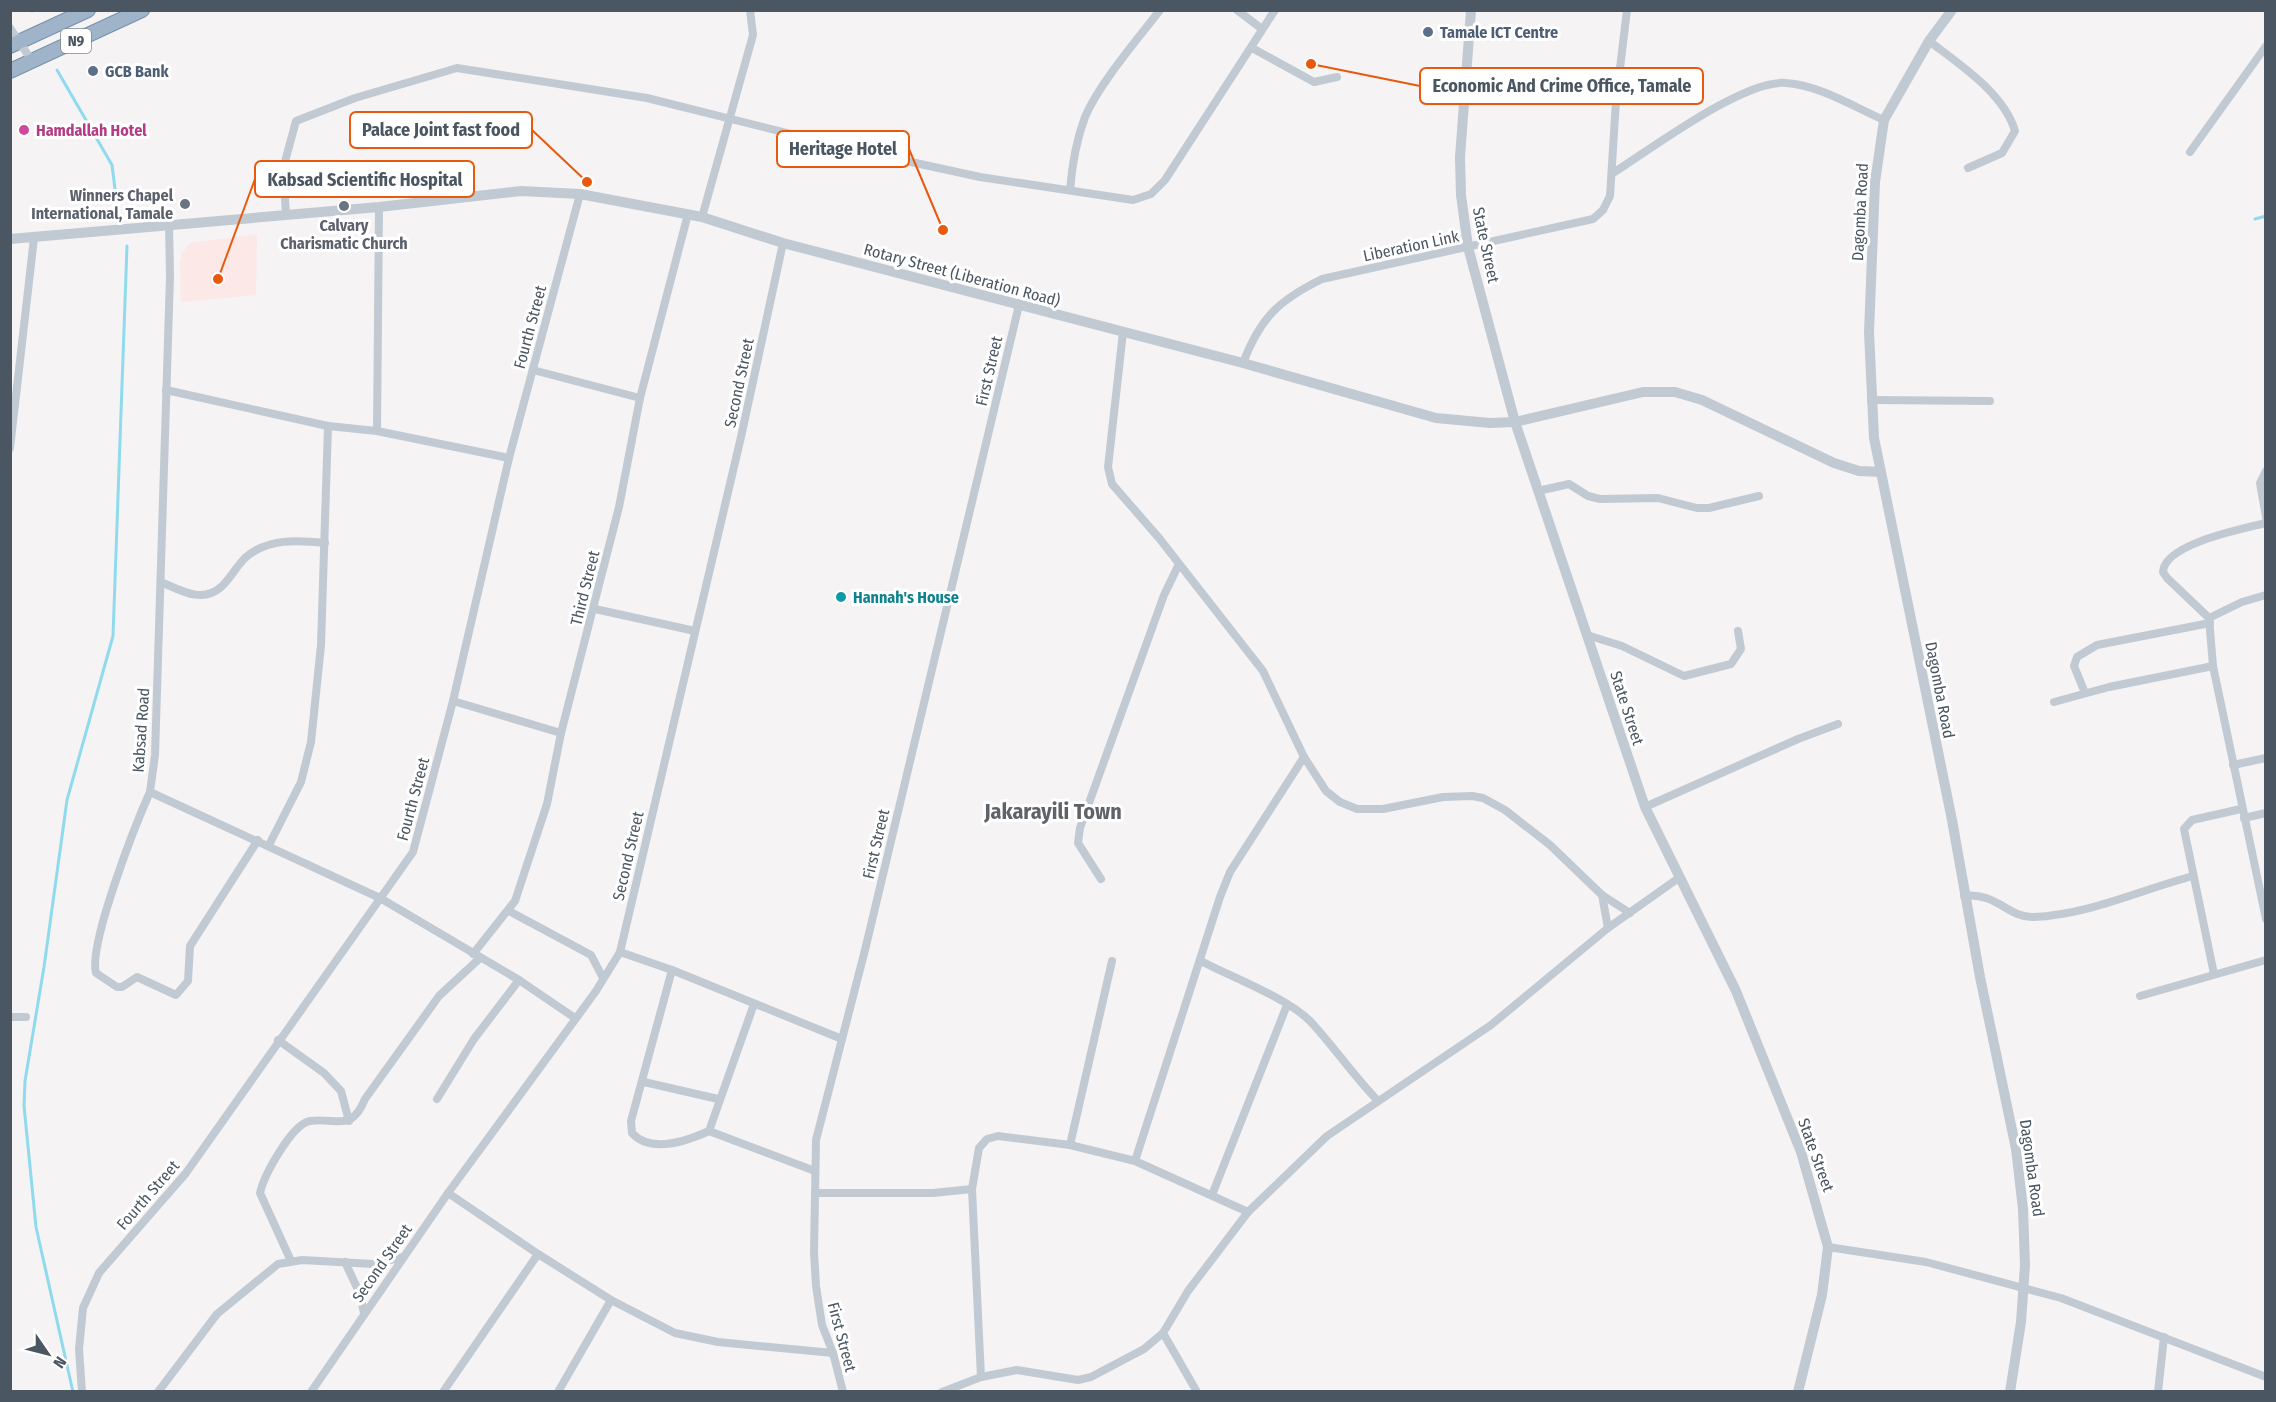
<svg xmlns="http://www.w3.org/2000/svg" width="2276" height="1402" font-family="'Fira Sans Condensed',sans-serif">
  <rect width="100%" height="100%" fill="#f5f3f3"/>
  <path fill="#fce8e6" d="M257,234L256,295L181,302L180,262L182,253L190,243Z"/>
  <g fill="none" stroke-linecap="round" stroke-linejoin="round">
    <g stroke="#90daee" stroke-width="3">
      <path d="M32,10V11"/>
      <path d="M57,70L112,165L116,197"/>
      <path d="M2255,219L2266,216"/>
      <path d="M73,1392L36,1227L24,1106L25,1081L44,967L67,800L113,636L127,246"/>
    </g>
    <defs>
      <g id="trunk">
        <path d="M10,46L88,10"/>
        <path d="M10,71L142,10"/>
      </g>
    </defs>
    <use href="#trunk" stroke="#7690ad" stroke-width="16"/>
    <g stroke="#c1cad2" stroke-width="8">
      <path d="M1237,10L1262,29"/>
      <path d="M10,28L32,61"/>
      <path d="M1929,41C1959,64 2004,93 2015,131L2002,153L1968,168"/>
      <path d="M1252,48L1314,82L1337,77"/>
      <path d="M2190,152L2266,46"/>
      <path d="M1613,173C1651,149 1744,79 1786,83C1819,85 1854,107 1884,120"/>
      <path d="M1070,190C1072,165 1076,141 1085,117C1099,84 1137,40 1160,10"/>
      <path d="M286,214L283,169L296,121L355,98L457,68L647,98L851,149L980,177L1133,200L1151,194L1165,180L1275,10"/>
      <path d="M702,217L753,35L750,10"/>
      <path d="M169,223L170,276L155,755L150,792L380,898L519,980L575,1018"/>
      <path d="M1123,332L1108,467L1112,484L1159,538L1263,671L1304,757L1326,791L1340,802L1357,809H1383L1443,797L1472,796L1483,798L1505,810L1550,845L1602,895L1630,913"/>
      <path d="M1243,363C1260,318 1279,300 1322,279L1593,219L1603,210L1610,196L1616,101L1627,10"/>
      <path d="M533,370L640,398"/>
      <path d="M166,390L328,426L377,431L509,458"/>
      <path d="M1871,400L1990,401"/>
      <path d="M377,431L379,207"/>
      <path d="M10,448L34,238"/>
      <path d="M2266,471L2260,483L2266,517"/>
      <path d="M1538,491L1569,484L1588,496L1600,499L1658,498L1697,508H1709L1759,496"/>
      <path d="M161,582C180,590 202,604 221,587C230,579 236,567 245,558C267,538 298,540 325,543"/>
      <path d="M2266,595L2242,602L2209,618L2213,666L2266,919"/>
      <path d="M595,609L695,631"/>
      <path d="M2209,618L2167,578L2163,572C2164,544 2242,529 2266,523"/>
      <path d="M1587,635L1622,646L1684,676L1731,664L1741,649L1738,631"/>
      <path d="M2085,693L2074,666L2077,657L2097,645L2210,623"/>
      <path d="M453,701L561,733"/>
      <path d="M2054,702L2109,687L2213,666"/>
      <path d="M2233,765L2266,758"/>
      <path d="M150,792C136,823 88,945 96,973L117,987H122L137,977L176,995L188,981L190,946L258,840"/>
      <path d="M1645,807L1798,739L1838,724"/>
      <path d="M2244,818L2266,813"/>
      <path d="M269,845L301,782L311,742L321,645L328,426"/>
      <path d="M1101,879L1078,843L1080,828L1164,595L1179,564"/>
      <path d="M1602,895L1608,928"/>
      <path d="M1964,896C1996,892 2009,918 2033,917C2088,915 2140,890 2193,876"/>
      <path d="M509,911L591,955L603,978"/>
      <path d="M620,952L672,970L842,1039"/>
      <path d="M473,954L515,901L547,804L561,733L619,507L640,398L688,214"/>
      <path d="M1201,961C1231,977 1288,998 1311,1022C1334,1047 1353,1075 1377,1100"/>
      <path d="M672,970L631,1121L632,1133C651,1154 687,1141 709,1131"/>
      <path d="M2214,974L2184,829L2192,820L2241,809"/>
      <path d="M2140,996L2266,960"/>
      <path d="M754,1004L709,1131L815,1171"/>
      <path d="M10,1017H26"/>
      <path d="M278,1040L324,1073L341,1091L349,1121"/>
      <path d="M644,1082L718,1099"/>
      <path d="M437,1099L474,1039L519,980"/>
      <path d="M1070,1145L1112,961"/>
      <path d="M1135,1161L1220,897L1230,872L1304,757"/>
      <path d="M448,1193L538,1254L611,1300L675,1333L718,1342L833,1353"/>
      <path d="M815,1193H933L972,1189"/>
      <path d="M1212,1195L1287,1005"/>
      <path d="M1828,1247L1926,1262L2061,1298L2266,1377"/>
      <path d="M291,1261L260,1193C264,1175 292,1124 310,1121C337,1117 351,1133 365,1099L439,996L480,958"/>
      <path d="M345,1262L360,1294L364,1313"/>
      <path d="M1163,1333L1197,1392"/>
      <path d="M981,1377L972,1189L979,1148L987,1139L998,1136L1070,1145L1135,1161L1248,1212"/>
      <path d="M82,1392L79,1349L83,1308L99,1273L186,1173L413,852L453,701L509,458L580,194"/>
      <path d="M158,1392L217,1314L278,1264L302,1260L373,1264L403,1257"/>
      <path d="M311,1392L448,1193L596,991L620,952L741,437L783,243"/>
      <path d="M443,1392L538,1254"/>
      <path d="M558,1392L611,1300"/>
      <path d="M843,1392L833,1353L822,1325L816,1286L814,1252L816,1140L865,950L1019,305"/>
      <path d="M942,1392L981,1377L1017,1370L1078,1380L1091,1377L1144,1349L1163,1333L1188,1291L1248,1212L1327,1136L1491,1025L1608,928L1680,877"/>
      <path d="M2158,1392L2164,1337"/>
    </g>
    <g stroke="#c1cad2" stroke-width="10">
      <path d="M1471,10L1460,157L1461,195L1468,247L1515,422L1645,807L1736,991L1801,1152L1828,1247L1822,1295L1798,1392"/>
      <path d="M1952,10L1929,41L1884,120L1875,182L1869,332L1874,438L1952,820L1980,977L2016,1149L2023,1209L2025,1265L2021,1322L2010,1392"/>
      <path d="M10,239L379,207L521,191L580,194L702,217L783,243L1243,363L1436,418L1490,423L1515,422L1643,392H1675L1702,400L1834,463L1859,471L1881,472"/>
    </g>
    <use href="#trunk" stroke="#9fb4c9" stroke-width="14"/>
  </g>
  <g fill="#5c6f8a" stroke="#fff" stroke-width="2">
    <circle cx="1428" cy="32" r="6"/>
    <circle cx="93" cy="71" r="6"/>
  </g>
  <circle fill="#d1479c" stroke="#fff" stroke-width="2" cx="24" cy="130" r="6"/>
  <g fill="#6b7280" stroke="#fff" stroke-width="2">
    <circle cx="185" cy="204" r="6"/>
    <circle cx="344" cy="206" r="6"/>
  </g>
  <circle fill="#0f9aa8" stroke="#fff" stroke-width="2" cx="841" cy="597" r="6"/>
  <g text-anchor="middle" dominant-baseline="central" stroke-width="6" stroke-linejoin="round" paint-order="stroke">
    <rect fill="#fff" stroke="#808990" stroke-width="1.5" x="61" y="29" width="30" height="24" rx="4.5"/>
    <g font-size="15" font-weight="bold" fill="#4a5661">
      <text x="76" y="41">N9</text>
    </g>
    <g font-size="16" font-weight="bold" fill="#4e5e75" stroke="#fff" text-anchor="start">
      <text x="1440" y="32">Tamale ICT Centre</text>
      <text x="105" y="71">GCB Bank</text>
    </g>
    <g font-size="16" font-weight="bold" fill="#b23c85" stroke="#fff" text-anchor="start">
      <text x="36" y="130">Hamdallah Hotel</text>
    </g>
    <g font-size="16" font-weight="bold" fill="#5b616d" stroke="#fff" text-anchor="end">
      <text x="173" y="195">Winners Chapel<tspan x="173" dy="18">International, Tamale</tspan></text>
      <text x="344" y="225" text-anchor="middle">Calvary<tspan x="344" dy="18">Charismatic Church</tspan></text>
    </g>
    <g font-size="16" fill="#4a5661" stroke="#fff">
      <text transform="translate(1860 212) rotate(-87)">Dagomba Road</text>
      <text transform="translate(1486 245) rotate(78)">State Street</text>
      <text transform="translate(1411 246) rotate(-12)">Liberation Link</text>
      <text transform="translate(962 275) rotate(15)">Rotary Street (Liberation Road)</text>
      <text transform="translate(530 327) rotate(-75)">Fourth Street</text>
      <text transform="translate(989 371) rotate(-77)">First Street</text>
      <text transform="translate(739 383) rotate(-78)">Second Street</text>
      <text transform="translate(585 588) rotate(-76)">Third Street</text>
      <text transform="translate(1940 690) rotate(79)">Dagomba Road</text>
      <text transform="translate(1627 708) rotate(72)">State Street</text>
      <text transform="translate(141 730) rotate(-86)">Kabsad Road</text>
      <text transform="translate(413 799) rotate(-75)">Fourth Street</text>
      <text transform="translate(876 844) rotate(-77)">First Street</text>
      <text transform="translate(628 856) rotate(-77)">Second Street</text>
      <text transform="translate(1816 1155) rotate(70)">State Street</text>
      <text transform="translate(2032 1168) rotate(82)">Dagomba Road</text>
      <text transform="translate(148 1195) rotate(-49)">Fourth Street</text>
      <text transform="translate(382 1263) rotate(-55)">Second Street</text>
      <text transform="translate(842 1337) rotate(75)">First Street</text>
    </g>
    <g font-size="16" font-weight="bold" fill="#0d838f" stroke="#fff" text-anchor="start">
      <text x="853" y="597">Hannah's House</text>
    </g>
    <g font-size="22" font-weight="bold" fill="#5f6368" stroke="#fff">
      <text x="1053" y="811">Jakarayili Town</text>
    </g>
  </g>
  <path fill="none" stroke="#e8590c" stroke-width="2" d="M1311 64L1420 86M587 182L532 130M943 230L909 149M218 279L255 179"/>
  <g fill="#e8590c" stroke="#fff" stroke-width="2">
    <circle cx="1311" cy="64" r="6"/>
    <circle cx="587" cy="182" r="6"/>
    <circle cx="943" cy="230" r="6"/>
    <circle cx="218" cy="279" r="6"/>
  </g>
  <g fill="#fff" stroke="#e8590c" stroke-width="2">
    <rect x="1420" y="68" width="283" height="36" rx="6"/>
    <rect x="350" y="112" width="182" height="36" rx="6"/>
    <rect x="777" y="131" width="132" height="36" rx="6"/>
    <rect x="255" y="161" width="219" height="36" rx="6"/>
  </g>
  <g font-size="18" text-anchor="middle" font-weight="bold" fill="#4a5661">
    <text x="1562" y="92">Economic And Crime Office, Tamale</text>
    <text x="441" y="136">Palace Joint fast food</text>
    <text x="843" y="155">Heritage Hotel</text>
    <text x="365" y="186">Kabsad Scientific Hospital</text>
  </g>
  <rect width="2276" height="1402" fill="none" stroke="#4a5661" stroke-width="24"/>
  <g transform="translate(48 1354) rotate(125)" stroke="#ffffff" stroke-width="4.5" paint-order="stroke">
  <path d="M0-4.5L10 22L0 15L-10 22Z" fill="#4a5661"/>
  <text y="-9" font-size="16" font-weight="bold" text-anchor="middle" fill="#4a5661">N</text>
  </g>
</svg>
